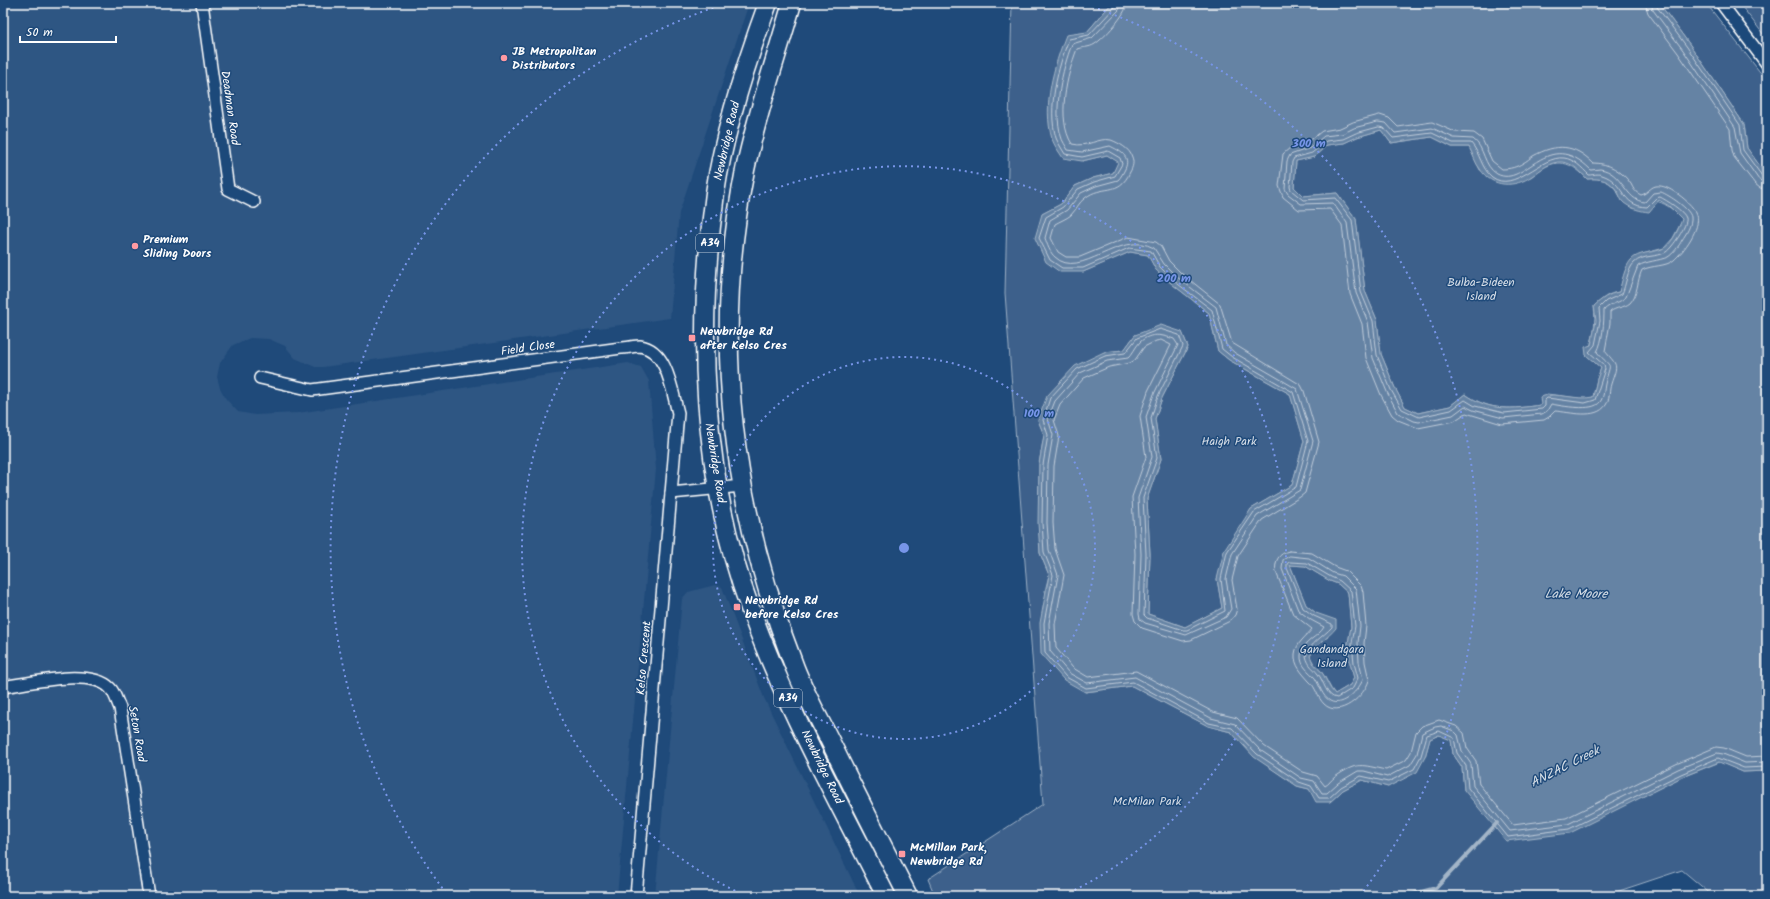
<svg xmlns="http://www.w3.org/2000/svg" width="1770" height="899" font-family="Kalam,sans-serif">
  <rect width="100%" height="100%" fill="#1f4a7a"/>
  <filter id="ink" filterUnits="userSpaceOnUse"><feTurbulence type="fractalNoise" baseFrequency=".025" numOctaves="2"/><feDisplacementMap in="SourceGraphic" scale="8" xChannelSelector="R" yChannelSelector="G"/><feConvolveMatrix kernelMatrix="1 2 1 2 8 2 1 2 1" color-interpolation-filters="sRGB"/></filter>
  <g filter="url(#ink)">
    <g fill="#2e5683">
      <path d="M3,3H749L679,213L670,318L323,367H315L295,358L285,346L269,339L250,338L233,345L220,363L217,377L220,388L226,399L238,412L255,415L298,413L628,363L641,367L649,381L656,469L617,896H3Z"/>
      <path d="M715,585L722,587L764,698L860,896H655L682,599L688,592Z"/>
    </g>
    <g fill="#3c618b" stroke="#9eb0c5">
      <path d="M1012,3H1112L1087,32L1082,161L1107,155L1119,162L1113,173L1093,178L1075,186L1061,204L1042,214L1083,272L1130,252L1148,255L1156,270L1172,284L1209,313L1218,351L1229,360L1290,394L1304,441L1292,485L1251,509L1217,579L1222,608L1185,627L1148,614L1150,554L1147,499L1161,459L1155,419L1162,398L1188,347L1182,332L1135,335L1124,350L1104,352L1038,420L1044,435L1039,464L1040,553L1049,575L1045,591L1085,692L1132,686L1208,726L1231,732L1255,757L1297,786L1309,789L1330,802L1343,790L1362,780L1388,787L1425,757L1430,739L1439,735L1451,740L1453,754L1462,767L1464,790L1643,796L1682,777L1720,762L1743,772L1767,771V896H1713L1682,870L1604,896H935L928,879L1043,804L1005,293Z"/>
      <path d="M1659,3H1706L1767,81V176L1747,148L1744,124L1690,45Z"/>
      <path d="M1739,3H1767V39Z"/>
      <path d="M1381,130L1391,143L1432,137L1452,147H1469L1480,170L1531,177C1553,158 1568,158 1587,179C1608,177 1614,185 1623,202C1655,201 1658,195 1683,219L1673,238L1664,248L1642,254L1626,269L1619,292C1608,293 1602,299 1594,306C1596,323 1594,340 1586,355L1601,368L1597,379L1593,397L1586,399L1547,394L1541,405C1511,409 1492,412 1465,394L1450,406L1418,413L1405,407L1395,388L1381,354L1377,320L1365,291L1356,219L1337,193L1303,196L1294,187L1296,161L1314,157L1327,145L1344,143L1357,137Z"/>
      <path d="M1290,565L1305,566L1330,581L1338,584L1348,593L1351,627L1348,643L1350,663L1354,678L1350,685L1335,694C1329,687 1327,679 1321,671C1315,664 1314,665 1310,656L1317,645L1328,637L1316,613L1306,605Z"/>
    </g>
    <path fill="#6583a4" stroke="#a3b5c8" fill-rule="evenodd" d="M1112,3H1659L1690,45L1744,124L1747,148L1767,176V771L1743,772L1719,762L1682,777L1570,833L1506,841L1464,790L1462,767L1453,754L1451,740L1439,735L1430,739L1425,757L1417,772L1388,787L1362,780L1343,790L1330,802H1316L1309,789L1297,786L1254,757L1231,732L1208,726L1132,686L1085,692L1064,680L1041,654L1040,623L1049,575L1040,553L1038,523L1039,464L1044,435L1038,420L1047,396L1075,366L1104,352L1124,350L1135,335L1161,325L1182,332L1188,347L1162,398L1155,419L1161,459L1147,499L1150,554L1148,614L1185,627L1222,608L1217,579L1224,551L1251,509L1292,485L1304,441L1290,394L1229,360L1218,351L1209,313L1172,284L1156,270L1148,255L1130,252L1083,272H1060L1046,262L1035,238L1042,214L1061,204L1075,186L1093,178L1113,173L1118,162L1107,155L1082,161L1063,158C1059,152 1054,145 1052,139C1042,105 1054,66 1066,35L1087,32ZM1381,130L1391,143L1432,137L1452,147H1469C1473,154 1475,163 1480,169C1492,188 1515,188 1532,176C1541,170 1550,161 1562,162C1573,163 1581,172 1587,179C1601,178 1610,180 1618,192C1620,196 1621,201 1624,203C1632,209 1640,211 1649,212L1659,200L1669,206L1682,219C1679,228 1672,245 1662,249C1652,253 1638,252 1631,260C1624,268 1622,282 1619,292C1608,294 1602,299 1594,306L1596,321L1591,345L1585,347L1586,355L1601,368L1597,379L1593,397C1576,401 1556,391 1540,397L1541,405C1511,409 1491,412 1465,394L1450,406L1418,413L1405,407L1395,388L1381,354L1377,320L1365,291L1356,219L1337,193L1303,196L1294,187L1296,161L1314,157L1327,145L1344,143L1357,137ZM1290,565L1305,566L1330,581L1338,584L1348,593L1351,627L1348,643L1350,663L1354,678L1350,685L1335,694C1329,688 1327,681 1323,674C1317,666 1314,667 1310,656C1317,644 1328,638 1336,628V620L1316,613L1306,605Z"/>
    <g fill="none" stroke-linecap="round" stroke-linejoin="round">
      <g stroke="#c1cddb" stroke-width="1">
        <path d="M1116,3L1115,7L1089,35L1069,39C1058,67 1047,108 1056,138C1058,143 1062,149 1065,154L1082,157L1108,151L1120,158L1122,164L1115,176L1094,182L1078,189L1063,207L1046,217L1039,238L1050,260L1062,268H1083L1129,248L1151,251L1160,267L1174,281L1212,310L1222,349L1232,357L1293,392L1308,441L1296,487L1254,512L1227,552L1221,579L1225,611L1187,630H1183L1147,618L1144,615L1146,554L1143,498L1157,458L1151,418L1158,396L1183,346L1179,335L1160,329L1137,338L1125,353L1105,356L1077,369L1050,398L1043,420L1048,435L1043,465L1042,523L1044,552L1053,575L1044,623L1045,653L1066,677L1086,688L1133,682L1209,723L1232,728L1257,754L1299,782L1311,786L1319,798H1329L1341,787L1361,776L1388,782L1414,769L1421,756L1427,735L1439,731L1454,738L1457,753L1466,766L1468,788L1508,837L1569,829L1681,774L1718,758L1744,768L1767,767"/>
        <path d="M1121,3L1119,10L1092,38L1072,44C1062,70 1053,109 1061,136C1062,141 1066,146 1068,150L1082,152L1110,146C1120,151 1131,156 1125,169C1123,173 1121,177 1118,180L1096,186L1081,193L1067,210L1050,220L1045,238C1047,244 1050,253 1055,257C1080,281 1120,229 1154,248L1164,264L1177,277L1216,307L1226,345L1235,353L1297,389L1313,441L1300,490L1257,516L1232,554L1226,579L1231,609L1226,617L1186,635L1145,623L1140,619L1139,614L1141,554L1138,498L1152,457L1146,417L1154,394L1178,345L1174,339C1162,335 1151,332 1140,342C1135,347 1133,354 1128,358L1107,361L1080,373L1055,401L1048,419L1053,435L1048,465L1047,523L1049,550L1058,575L1049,623L1050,651L1069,673L1087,683L1135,677L1211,718L1235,724L1260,750L1301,778L1314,781L1322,793H1327L1338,783L1358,771H1364L1387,777L1410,765L1417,754L1422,733L1435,727L1441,726L1454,731L1458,735L1462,751L1471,764L1473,786L1510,831L1568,824L1678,769L1717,753L1723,754L1745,763L1767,762"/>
        <path d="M1127,3C1127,14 1104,38 1095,44C1089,48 1082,47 1077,49C1067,75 1056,119 1072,144C1087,148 1099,137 1111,140C1119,143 1130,149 1132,157C1134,162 1133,167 1130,172C1119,197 1102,184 1085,198C1079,202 1076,210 1071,215C1066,219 1060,221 1055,224L1051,238L1058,252L1066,257H1080L1128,237L1156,242L1161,246L1169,261L1181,273L1220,304L1232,343L1301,385L1304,391L1319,442L1305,493L1300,497L1262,520L1238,556L1232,580L1237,609L1235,615L1230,621L1191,640L1183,641L1142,628L1135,621L1133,614L1135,554L1132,497L1146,457L1140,416L1148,391L1171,345L1161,340L1156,341L1144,347L1135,360L1130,363L1109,367L1084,378L1060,405L1054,420L1059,436L1054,466L1053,523L1055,549L1064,575L1055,624L1056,648L1073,668L1088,677L1136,671L1213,712L1237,718L1264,746L1303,772L1317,776L1325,786C1329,784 1331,780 1335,777C1358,761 1361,765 1386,770L1406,760L1411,752L1416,732L1422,726L1439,720L1456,726L1464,733L1467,748L1476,761L1479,784L1513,825L1566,818L1676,764L1716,747L1724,748L1746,757L1767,756"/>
        <path d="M1645,3L1648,13L1678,53L1730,129L1732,150L1734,157L1755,184L1760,188L1767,189"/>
        <path d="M1651,3L1653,10L1683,50L1735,127L1740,153L1759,180L1767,183"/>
        <path d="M1656,3L1657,7L1687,47L1740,125L1743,150L1762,176L1767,178"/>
        <path d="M1380,115L1389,118L1398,127L1432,122L1455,132L1474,133L1482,139L1492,161L1502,169C1510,169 1517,167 1523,163C1527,161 1530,158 1533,156C1557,143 1574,144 1593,163C1609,163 1622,171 1631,184C1634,190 1635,192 1641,195C1647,194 1650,187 1656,186C1663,185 1670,189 1676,193C1683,197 1694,207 1697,215C1701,228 1684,251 1674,260C1666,267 1652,265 1642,270C1637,280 1638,295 1630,303C1624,308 1616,307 1610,312V323L1605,351C1618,367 1618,363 1611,384C1609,390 1610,399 1606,405C1596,420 1570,412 1555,411L1549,417L1544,420L1502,424L1466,413L1454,421L1418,428L1398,420L1392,415L1381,395L1366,358L1362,324L1350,294L1342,225L1330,209L1299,210L1283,197L1279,186L1283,154L1291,147L1307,143L1322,131L1340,128L1353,122Z"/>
        <path d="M1378,122L1386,123L1395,133L1432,128L1454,138L1473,139C1485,147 1483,166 1497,174C1526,189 1546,125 1591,170C1594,170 1597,169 1600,169C1623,172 1625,201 1645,202L1653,193L1661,192C1669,195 1690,209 1691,217C1692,225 1686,234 1682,240C1679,246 1673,254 1668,257C1658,261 1647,261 1638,266L1626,297C1620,303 1611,303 1604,310C1604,322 1603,341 1597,352C1613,371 1611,359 1605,384C1604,389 1604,397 1600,402C1593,412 1562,406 1551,404L1547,411L1542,414L1503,418L1473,410L1465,406L1453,415L1419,422L1414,421L1398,413L1387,392L1373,358L1368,322L1356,293L1347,223L1333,203L1301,204L1288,194L1285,189L1287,161L1290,155L1310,148L1324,136L1342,134L1354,128Z"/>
        <path d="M1379,127L1384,128L1393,138L1432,133L1453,143H1471C1480,153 1481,168 1492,177C1514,194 1541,155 1564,158C1574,159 1582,168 1589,175C1593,175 1598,173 1602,175C1625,182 1620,206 1647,207L1656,198L1660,197C1666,200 1684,211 1686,218C1688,225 1672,248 1666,252C1657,258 1643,254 1634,263C1627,270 1626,285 1622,294L1606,301L1599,308L1600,321L1595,345L1589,352L1604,365L1605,369L1595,400L1585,403L1547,398L1545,400V406L1542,409L1504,413L1475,406L1465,400L1451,410L1419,417L1402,409L1391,390L1377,355L1373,321L1361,292L1352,220L1335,198L1303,200L1291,190L1290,187L1292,162L1294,158L1312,153L1326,141L1343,139L1356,133Z"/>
        <path d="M1289,551L1312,553L1335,567L1346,571L1361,586L1363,592L1366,626L1364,643L1365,662L1369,680C1365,696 1339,719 1324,704C1317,697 1316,687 1309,681C1302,673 1294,665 1295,654C1296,643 1307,636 1312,629L1293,614L1276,572C1274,561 1279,553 1289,551Z"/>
        <path d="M1290,556L1309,558L1333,573L1343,576L1356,589L1360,626L1358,643L1359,662L1363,679C1360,689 1342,708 1330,701C1322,696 1320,686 1315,678C1309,671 1300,666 1301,655C1302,641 1319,637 1324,627L1311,620L1298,610L1282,569L1283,560Z"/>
        <path d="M1290,562L1307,563L1331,577L1340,581L1351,591L1355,626L1352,643L1354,663L1358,678L1353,688L1337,698C1326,697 1324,681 1318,674C1312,666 1309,667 1306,656C1310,643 1323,637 1332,627V624L1314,616L1303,608L1287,568V564Z"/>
      </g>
      <path stroke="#a3b5c8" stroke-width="4" d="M1406,896L1436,888L1497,823"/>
      <defs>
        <g id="minor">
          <path d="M202,3L228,189L254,202"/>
          <path d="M1721,3L1767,64"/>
          <path d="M260,378L312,390L621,348C627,348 634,346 640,346C668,350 672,392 678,413L636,896"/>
          <path d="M671,493L742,486"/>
          <path d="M3,687C30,683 90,668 110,688C115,693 117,702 120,708L149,896"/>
        </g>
        <g id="trunk">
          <path d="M768,3C746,63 724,130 715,193C696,332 702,479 751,611C787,710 839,802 886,896"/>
          <path d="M792,3C776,59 757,113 745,170C711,340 732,508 795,668C806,696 821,722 834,749C858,798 883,847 908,896"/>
        </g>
      </defs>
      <use href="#minor" stroke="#fff" stroke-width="14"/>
      <use href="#trunk" stroke="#fff" stroke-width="21"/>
      <use href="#minor" stroke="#1f4a7a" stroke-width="11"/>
      <use href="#trunk" stroke="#1f4a7a" stroke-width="18"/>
    </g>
  </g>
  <g fill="none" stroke="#7795e8" stroke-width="2" stroke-dasharray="2 4">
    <circle cx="904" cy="548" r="191"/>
    <path d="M746 896A382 382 0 1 1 1062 896"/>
    <path d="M446 893A573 573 0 0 1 727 3M1081 3A573 573 0 0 1 1362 893"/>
  </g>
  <g fill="#ff9aa2" stroke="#1f4a7a" stroke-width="1.5">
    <circle cx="504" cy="58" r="4"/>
    <circle cx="135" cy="246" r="4"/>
    <rect x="688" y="334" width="8" height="8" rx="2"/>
    <rect x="733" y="603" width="8" height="8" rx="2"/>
    <rect x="898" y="850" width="8" height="8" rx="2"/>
  </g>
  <g text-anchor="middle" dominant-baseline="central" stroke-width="3" stroke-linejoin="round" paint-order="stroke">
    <g fill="#1f4a7a" stroke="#bcc9d7" stroke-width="1">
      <rect x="696" y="234" width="28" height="18" rx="3"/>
      <rect x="774" y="689" width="28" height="18" rx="3"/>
    </g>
    <g font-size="11" font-weight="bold" fill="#fff">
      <text x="710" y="243">A34</text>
      <text x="788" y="698">A34</text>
    </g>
    <g font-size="12" font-weight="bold" fill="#fff" stroke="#1f4a7a" text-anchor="start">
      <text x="512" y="51">JB Metropolitan<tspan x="512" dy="14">Distributors</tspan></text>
      <text x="143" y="239">Premium<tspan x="143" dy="14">Sliding Doors</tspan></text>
      <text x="700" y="331">Newbridge Rd<tspan x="700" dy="14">after Kelso Cres</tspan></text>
      <text x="745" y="600">Newbridge Rd<tspan x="745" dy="14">before Kelso Cres</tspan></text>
      <text x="910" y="847">McMillan Park,<tspan x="910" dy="14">Newbridge Rd</tspan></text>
    </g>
    <g font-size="12" fill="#fff" stroke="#1f4a7a">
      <text transform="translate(230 108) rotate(82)">Deadman Road</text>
      <text transform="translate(727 141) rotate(-77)">Newbridge Road</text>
      <text transform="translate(528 348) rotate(-8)">Field Close</text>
      <text transform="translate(715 463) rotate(81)">Newbridge Road</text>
      <text transform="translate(644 658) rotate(-85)">Kelso Crescent</text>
      <text transform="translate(137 734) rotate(80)">Seton Road</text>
      <text transform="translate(822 767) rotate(64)">Newbridge Road</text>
    </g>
    <g font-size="12" fill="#d8dfe8" stroke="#1f4a7a">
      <text x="1481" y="282">Bulba-Bideen<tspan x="1481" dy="14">Island</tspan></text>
      <text x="1229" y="441">Haigh Park</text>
      <text x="1332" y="649">Gandandgara<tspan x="1332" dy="14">Island</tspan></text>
      <text x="1147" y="801">McMilan Park</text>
    </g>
    <g font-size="13" font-style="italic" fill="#d8e0e8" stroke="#1f4a7a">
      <text x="1576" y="594">Lake Moore</text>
      <text transform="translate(1565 767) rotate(-27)">ANZAC Creek</text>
    </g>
  </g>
  <circle cx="904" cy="548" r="6" fill="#7795e8" stroke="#1f4a7a" stroke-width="2"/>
  <g font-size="12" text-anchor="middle" font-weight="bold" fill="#7795e8" stroke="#1f4a7a" stroke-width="3" stroke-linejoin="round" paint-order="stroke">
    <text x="1309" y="147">300 m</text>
    <text x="1174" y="282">200 m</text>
    <text x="1039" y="417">100 m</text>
  </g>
  <rect width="1770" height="899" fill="none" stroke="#1f4a7a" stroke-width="16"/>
  <rect x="8" y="8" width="1754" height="883" fill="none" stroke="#fff" stroke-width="1.5" filter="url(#ink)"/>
  <path d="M20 36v6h96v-6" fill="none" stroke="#ffffff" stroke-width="2"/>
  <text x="26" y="36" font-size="12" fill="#ffffff" stroke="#1f4a7a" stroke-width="3" paint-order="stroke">50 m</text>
</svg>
